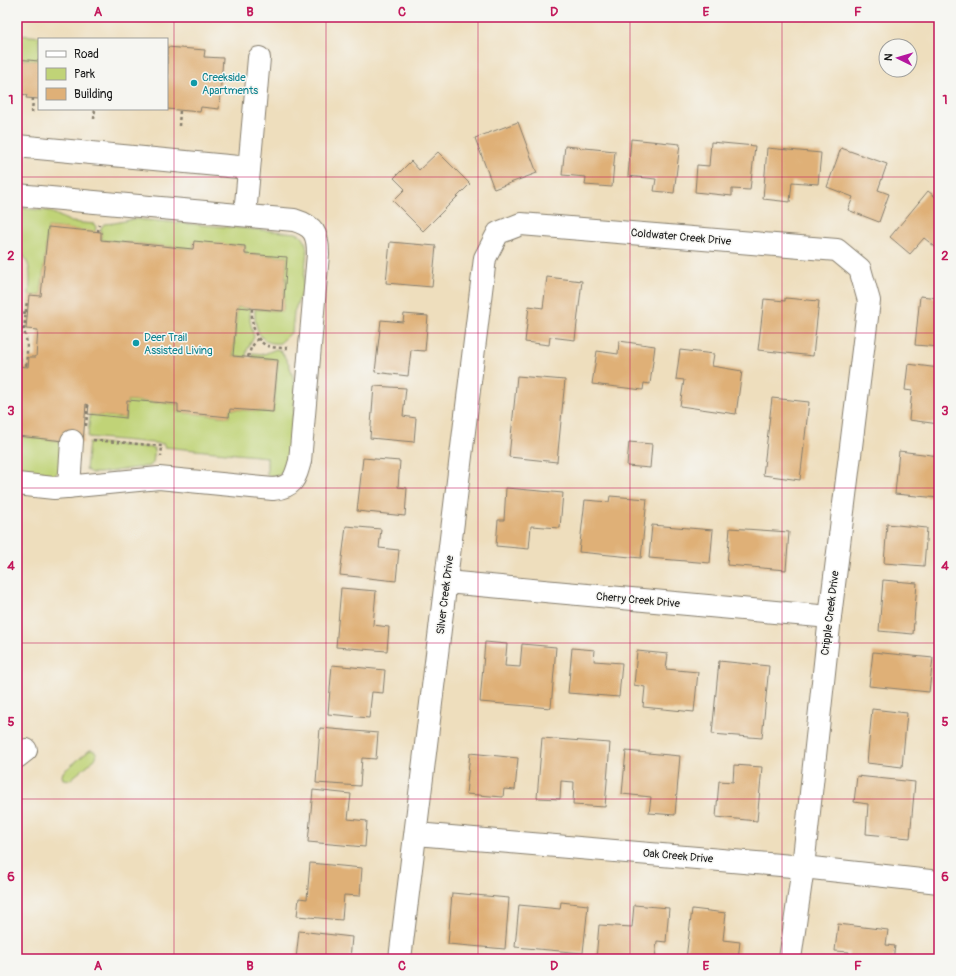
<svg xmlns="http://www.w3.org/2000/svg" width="956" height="976" font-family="Pangolin,sans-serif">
  <rect width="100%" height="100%" fill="#f6f6f2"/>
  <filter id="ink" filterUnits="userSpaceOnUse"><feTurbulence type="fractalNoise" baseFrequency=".025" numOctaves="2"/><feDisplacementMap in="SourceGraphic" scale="8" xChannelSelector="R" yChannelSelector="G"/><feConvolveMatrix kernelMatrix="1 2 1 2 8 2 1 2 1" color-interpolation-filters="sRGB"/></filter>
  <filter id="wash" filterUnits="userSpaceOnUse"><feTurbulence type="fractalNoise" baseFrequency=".012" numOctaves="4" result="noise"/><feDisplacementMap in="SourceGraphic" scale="16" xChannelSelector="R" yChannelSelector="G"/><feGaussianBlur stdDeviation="0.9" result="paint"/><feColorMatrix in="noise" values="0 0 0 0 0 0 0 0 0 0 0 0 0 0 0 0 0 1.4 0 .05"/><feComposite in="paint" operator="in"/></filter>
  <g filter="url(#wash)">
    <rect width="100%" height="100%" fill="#eedebd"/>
    <g fill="#c0d377" stroke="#6e784a">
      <path d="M17,35L43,37V39H39V61L17,59Z"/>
      <path d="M21,208L49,211L71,222L94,224L96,227L95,232L48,227L41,296L29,295C30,285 31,274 28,264C26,257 19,252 17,245C15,238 18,216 21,208Z"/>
      <path d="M134,219L296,233C304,236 306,242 307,250L303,289L294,312L292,332L280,343C259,346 254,326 255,309L283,311L287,257L245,254V246L194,242L193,249L101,240V228L104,224L115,223Z"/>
      <path d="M237,307L250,309V321L254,337L247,350L246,357L233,356Z"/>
      <path d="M17,328C26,335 24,356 23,367L17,366Z"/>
      <path d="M276,349L281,351L289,364L296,387L289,462C285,473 278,479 267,475V457L164,447V444L88,437L90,414L126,418L127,400L178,404V412L229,417L230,409L273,412L278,360L252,357V353L264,354Z"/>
      <path d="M17,436L63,441L60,470C57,474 55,475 50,475L17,472Z"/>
      <path d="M89,442L155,448L153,463L150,466L100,473H91L86,469Z"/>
      <path d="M90,750C95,750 98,753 96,758L70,780L63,779L62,776L63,772Z"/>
    </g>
    <g id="blocks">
      <g fill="#dfb077">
        <path d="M167,47L205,50L204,57L223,58L219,109L201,107L200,112L167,109Z"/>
        <path d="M17,59L39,61V99L26,98L27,95L20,94L21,92H17Z"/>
        <path d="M518,122L537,173L494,189L475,138Z"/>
        <path d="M631,139L680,144L674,193L654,191L656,179L628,176Z"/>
        <path d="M711,142L755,146L750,190L732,189V196L695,192L697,165L709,166Z"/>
        <path d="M565,146L615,151L612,187L585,185L586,177L562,175Z"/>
        <path d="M767,148L821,153L818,184L792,182L790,202L763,199Z"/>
        <path d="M841,148L887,164L878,190L889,194L879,222L848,210L853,197L827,187Z"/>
        <path d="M438,152L470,184L423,231L393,201L405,189L394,178L411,161L419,170Z"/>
        <path d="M928,191L939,200V250L924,238L910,254L890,237Z"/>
        <path d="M48,227L101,232V240L193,249L194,241L245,246V254L287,257L283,311L237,307L233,356L278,360L273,412L230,409L229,417L178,412V404L127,400L126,418L88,414L89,405L86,404L83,443L17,436V366L28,367L29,357H36L38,330L26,329L29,295L41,296Z"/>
        <path d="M390,242L436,246L432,287L386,283Z"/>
        <path d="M547,277L582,281L575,340L550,337L549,345L525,342L529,306L543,308Z"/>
        <path d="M920,296L939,298V347L915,345Z"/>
        <path d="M785,298L819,301L813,356L758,350L764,299L785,301Z"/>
        <path d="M404,314L428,316L425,351L411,350L408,376L375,372L381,320L403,322Z"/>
        <path d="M619,341L655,346L650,384L644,383L643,390L592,384L597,351L618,354Z"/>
        <path d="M680,350L714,354L712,366L742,371L736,414L680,406L684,380L676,379Z"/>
        <path d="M908,364L939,368V424L909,420L912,391L905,390Z"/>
        <path d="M517,376L565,380L557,462L509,457Z"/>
        <path d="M374,386L406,388L403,416L416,418L414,442L370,438Z"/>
        <path d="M772,398L809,402L800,480L763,475Z"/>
        <path d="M629,442L652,444L650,468L627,466Z"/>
        <path d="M899,451L939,456V498L895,494Z"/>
        <path d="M363,458L400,461L398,487L407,488L405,516L357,511Z"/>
        <path d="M506,488L563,493L560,528L531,526L529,549L496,546L498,520H504Z"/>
        <path d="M610,496L647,499L641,558L579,552L585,500L609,502Z"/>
        <path d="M887,524L927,528L924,566L884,563Z"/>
        <path d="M652,525L713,530L710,563L649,558Z"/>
        <path d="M346,526L381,529L379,548L399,550L396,581L340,575Z"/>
        <path d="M730,528L789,532L786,570L727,565Z"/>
        <path d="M883,580L917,583L913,634L879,631Z"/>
        <path d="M341,588L376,591L373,625L389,627L387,651L336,647Z"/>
        <path d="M485,642L507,644L505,666L520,667L522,644L556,647L551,708L480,702Z"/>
        <path d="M572,648L595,650L594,661L622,663L619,697L568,693Z"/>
        <path d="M637,651L668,654L666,669L698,672L694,712L643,707L645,687L634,685Z"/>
        <path d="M873,652L933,658L929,692L869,686Z"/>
        <path d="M719,661L769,666L762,738L712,734Z"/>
        <path d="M332,665L385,670L383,693L372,692L369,718L328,714Z"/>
        <path d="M872,709L907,713L902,767L867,763Z"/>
        <path d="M320,728L378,733L376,759L362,758L360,786L316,783Z"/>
        <path d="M542,738L610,743L605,807L573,805L574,782L561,781L560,799L537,798Z"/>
        <path d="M626,751L680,756L675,815L649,813L651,797L622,794Z"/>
        <path d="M470,753L518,758L515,790L504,789L503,797L466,794Z"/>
        <path d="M734,765L762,767L757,821L716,817L719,781L733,782Z"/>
        <path d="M857,776L915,782L910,838L866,834L868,804L854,802Z"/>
        <path d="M313,790L351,794L348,819L367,821L365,847L308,842Z"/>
        <path d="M310,863L362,868L360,896L344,895L342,920L297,916L299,898L307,899Z"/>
        <path d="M452,893L509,898L505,949L448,944Z"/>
        <path d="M561,902L588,905L583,953L515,947L519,905L560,909Z"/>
        <path d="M634,905L669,908L666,942L657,941L655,959H596L599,925L632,927Z"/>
        <path d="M692,909L726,913L723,940L740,942L738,959H686Z"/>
        <path d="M838,924L888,930L886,945L895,946L893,959H848L849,952L835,951Z"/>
        <path d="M299,931L352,937L350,959H296Z"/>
      </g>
    </g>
  </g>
  <g filter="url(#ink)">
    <use href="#blocks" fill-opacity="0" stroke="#857d6c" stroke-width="1"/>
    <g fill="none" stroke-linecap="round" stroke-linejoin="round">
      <defs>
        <g id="minor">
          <path d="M17,146L249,168"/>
          <path d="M17,195L294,220C314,226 318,234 318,254L300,461C295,479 293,487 273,489L159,478L66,487L54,488L17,484"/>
          <path d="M245,215L259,58"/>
          <path d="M69,487L72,441"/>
          <path d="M446,582L830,617"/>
          <path d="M17,757L26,750"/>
          <path d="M416,834L803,867L939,882"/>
          <path d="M400,959L485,258L498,233L521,224L837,250L860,269L869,301L830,617L803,867L790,959"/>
        </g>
      </defs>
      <use href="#minor" stroke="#857d6c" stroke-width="24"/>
      <g stroke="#857d6c" stroke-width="2.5" stroke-dasharray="3 3" stroke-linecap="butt">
        <path d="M32,113L33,98"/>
        <path d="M94,119L95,109"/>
        <path d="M179,126L180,110"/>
        <path d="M98,232L99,224"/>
        <path d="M252,309C251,321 254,341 268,346C274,348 281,348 288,348"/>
        <path d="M17,312L27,313"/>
        <path d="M17,324C30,330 27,355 26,367"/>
        <path d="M24,330L27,300"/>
        <path d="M248,357L251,348L258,338"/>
        <path d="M86,426L88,404"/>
        <path d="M93,440L162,446L161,457"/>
      </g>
      <use href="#minor" stroke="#fff" stroke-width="22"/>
    </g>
  </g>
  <path fill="none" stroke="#c2185b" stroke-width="1" stroke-opacity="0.55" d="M174,17V959M326,17V959M478,17V959M630,17V959M782,17V959M17,177H939M17,333H939M17,488H939M17,643H939M17,799H939"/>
  <g fill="#0f9aa8" stroke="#f6f6f2" stroke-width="1.5">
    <circle cx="194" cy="83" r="4"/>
    <circle cx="136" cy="343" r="4"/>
  </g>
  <g text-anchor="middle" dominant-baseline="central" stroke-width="3" stroke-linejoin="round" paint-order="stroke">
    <g font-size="11" fill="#0d838f" stroke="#f6f6f2" text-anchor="start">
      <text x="202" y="77">Creekside<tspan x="202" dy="13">Apartments</tspan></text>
      <text x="144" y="337">Deer Trail<tspan x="144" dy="13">Assisted Living</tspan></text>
    </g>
    <g font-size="11" fill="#1c1c1c" stroke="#f6f6f2">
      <text transform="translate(681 237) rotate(5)">Coldwater Creek Drive</text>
      <text transform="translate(445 595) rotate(-83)">Silver Creek Drive</text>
      <text transform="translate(638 600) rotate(5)">Cherry Creek Drive</text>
      <text transform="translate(830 613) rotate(-83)">Cripple Creek Drive</text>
      <text transform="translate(678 856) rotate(5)">Oak Creek Drive</text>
    </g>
  </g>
  <rect width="956" height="976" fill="none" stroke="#f6f6f2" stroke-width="44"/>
  <rect x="38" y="38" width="130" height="72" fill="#f6f6f2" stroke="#9f9f9c"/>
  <rect x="46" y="51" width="20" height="6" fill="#ffffff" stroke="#9f9f9c"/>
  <text x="74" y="58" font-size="12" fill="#1c1c1c">Road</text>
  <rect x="46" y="68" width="20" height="12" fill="#c0d377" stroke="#9f9f9c"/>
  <text x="74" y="78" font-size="12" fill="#1c1c1c">Park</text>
  <rect x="46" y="88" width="20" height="12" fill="#dfb077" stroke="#9f9f9c"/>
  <text x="74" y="98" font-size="12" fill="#1c1c1c">Building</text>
  <g transform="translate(898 58) rotate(275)"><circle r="19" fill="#f6f6f2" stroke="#9f9f9c"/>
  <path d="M0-3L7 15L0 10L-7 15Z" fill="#b5179e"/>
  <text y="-6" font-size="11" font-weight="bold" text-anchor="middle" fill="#1c1c1c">N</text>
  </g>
  <rect x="22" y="22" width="912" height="932" fill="none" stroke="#c2185b" stroke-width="1.5"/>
  <g font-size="13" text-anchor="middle" font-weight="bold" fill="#c2185b">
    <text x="98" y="16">A</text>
    <text x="250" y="16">B</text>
    <text x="402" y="16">C</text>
    <text x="554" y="16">D</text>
    <text x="706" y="16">E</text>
    <text x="858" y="16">F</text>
    <text x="11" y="104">1</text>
    <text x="945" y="104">1</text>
    <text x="11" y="260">2</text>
    <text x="945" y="260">2</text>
    <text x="11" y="415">3</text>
    <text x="945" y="415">3</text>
    <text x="11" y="570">4</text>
    <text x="945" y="570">4</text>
    <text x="11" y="726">5</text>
    <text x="945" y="726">5</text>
    <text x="11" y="881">6</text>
    <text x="945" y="881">6</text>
    <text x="98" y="970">A</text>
    <text x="250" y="970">B</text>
    <text x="402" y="970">C</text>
    <text x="554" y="970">D</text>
    <text x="706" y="970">E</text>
    <text x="858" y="970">F</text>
  </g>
</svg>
